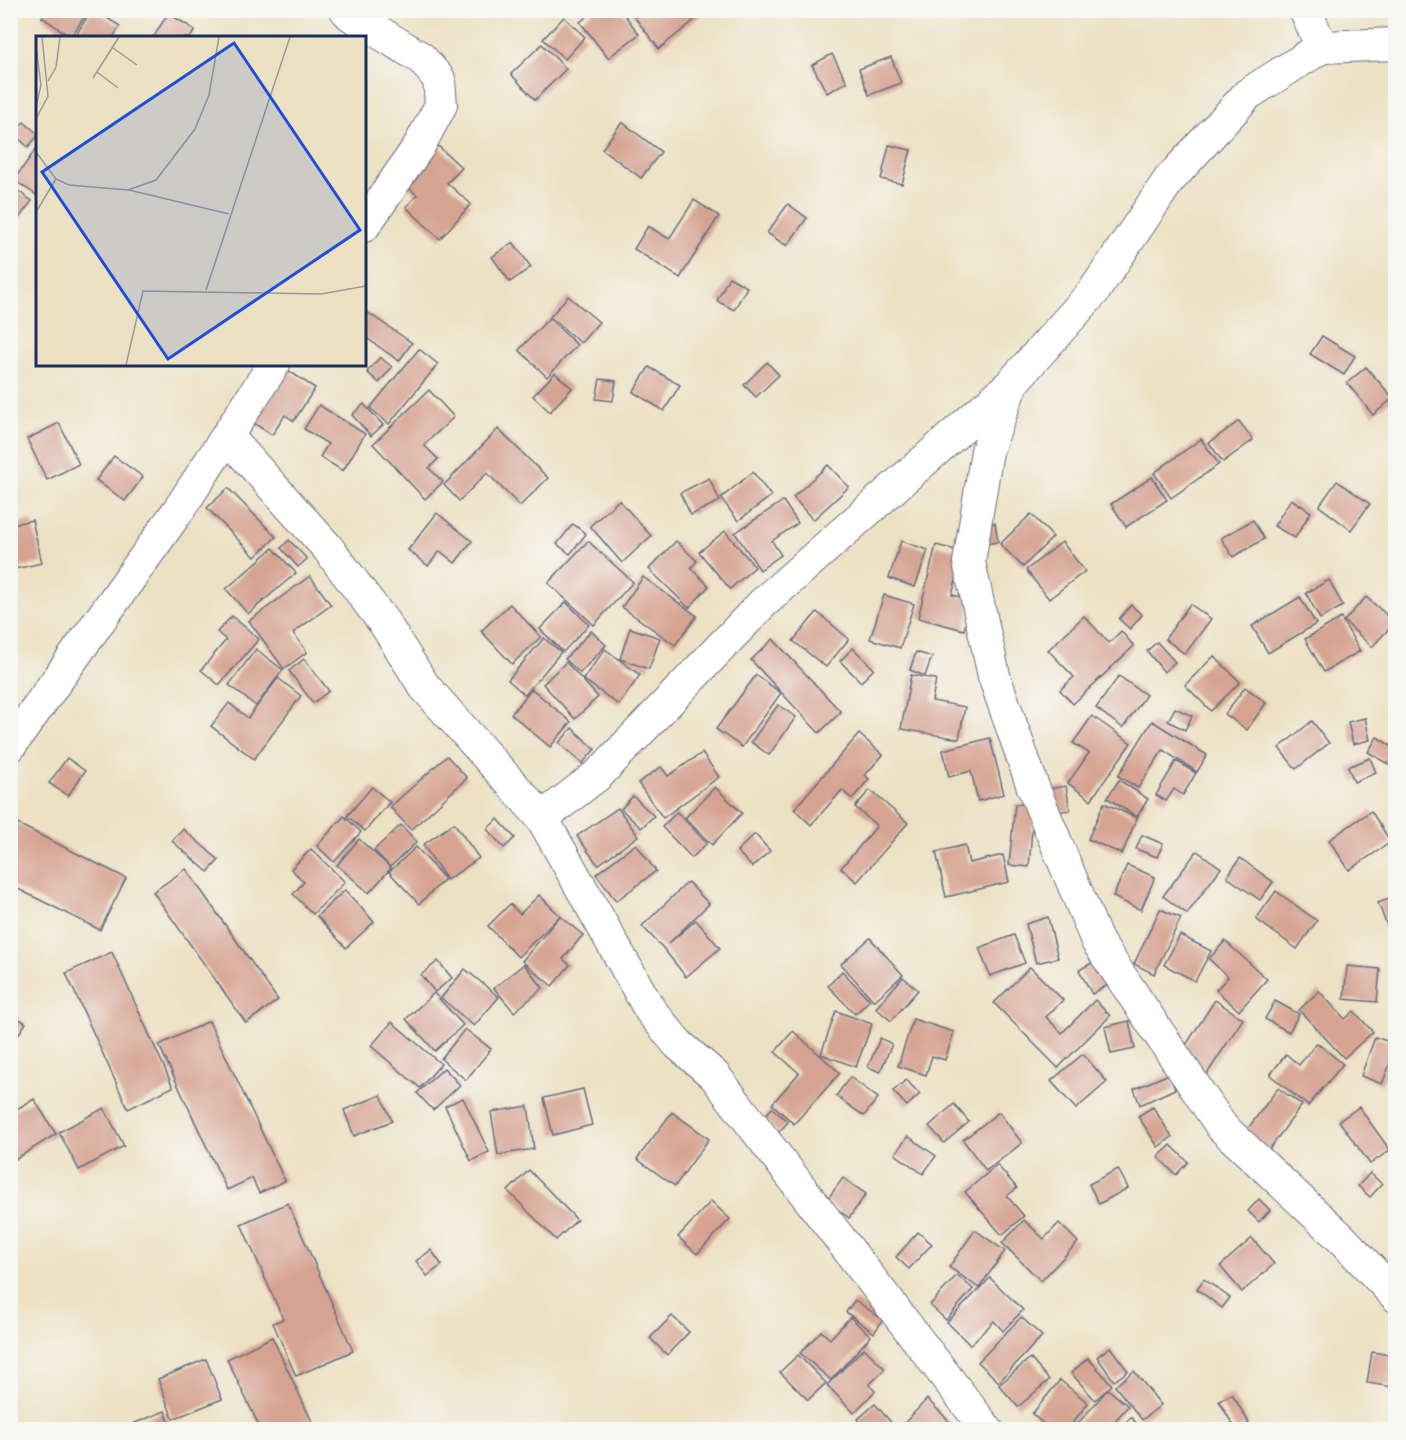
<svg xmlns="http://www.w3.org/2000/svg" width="1406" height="1440" font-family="Mali,sans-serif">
  <rect width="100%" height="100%" fill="#f6f6f2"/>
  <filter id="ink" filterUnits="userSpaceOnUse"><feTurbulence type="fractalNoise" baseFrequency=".0167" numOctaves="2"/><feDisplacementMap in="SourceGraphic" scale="12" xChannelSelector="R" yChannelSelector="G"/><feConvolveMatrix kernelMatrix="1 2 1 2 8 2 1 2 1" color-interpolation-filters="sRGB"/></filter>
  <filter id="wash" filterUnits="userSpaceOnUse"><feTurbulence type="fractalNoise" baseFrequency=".008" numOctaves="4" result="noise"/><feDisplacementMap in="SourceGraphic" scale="24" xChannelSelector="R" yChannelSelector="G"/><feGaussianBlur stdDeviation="1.35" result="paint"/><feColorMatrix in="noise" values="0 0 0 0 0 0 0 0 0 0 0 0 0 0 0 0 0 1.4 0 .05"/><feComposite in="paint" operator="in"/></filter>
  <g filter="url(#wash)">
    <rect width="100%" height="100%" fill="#ede1c3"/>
    <g id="blocks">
      <g fill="#d6a391">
        <path d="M47,10H89L71,37L42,17Z"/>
        <path d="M91,10H94L120,26L113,38H74Z"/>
        <path d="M595,10H621L639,34L608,58L580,22Z"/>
        <path d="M629,10H664L666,12L668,10H699L702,14L659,49Z"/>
        <path d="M168,13L195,30L190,38H153Z"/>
        <path d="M564,17L585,37L565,59L543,39Z"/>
        <path d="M542,44L566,69L535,100L511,74Z"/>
        <path d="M832,54L847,82L827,93L812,65Z"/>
        <path d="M891,57L901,83L869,95L859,69Z"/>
        <path d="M24,122L38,134V136L28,147L13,133Z"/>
        <path d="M622,122L661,152L641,178L602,149Z"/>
        <path d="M436,144L462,168L447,183L471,204L440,239L406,207L417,195L402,181Z"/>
        <path d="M889,145L911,150L902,184L881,179Z"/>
        <path d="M38,146V196L14,180Z"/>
        <path d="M10,185L32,201L10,230Z"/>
        <path d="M694,200L719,216L680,278L634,249L648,226L669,239Z"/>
        <path d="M788,204L807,218L787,246L767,233Z"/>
        <path d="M513,242L531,267L510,282L492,257Z"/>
        <path d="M729,277L747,287L734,310L717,301Z"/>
        <path d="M568,296L599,322L581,343L550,317Z"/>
        <path d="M364,310L412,343L399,361L364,336Z"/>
        <path d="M549,318L577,345L547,377L519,350Z"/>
        <path d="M1322,336L1355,356L1344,375L1310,354Z"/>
        <path d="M419,349L438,364L389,424L370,408Z"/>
        <path d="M380,357L392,367L379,383L367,372Z"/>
        <path d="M767,362L779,375L756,397L744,385Z"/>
        <path d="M283,367L315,388L294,421L285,415L272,435L249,420Z"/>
        <path d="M649,367L680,385L664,411L633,392Z"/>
        <path d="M1366,367L1393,398L1373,415L1347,383Z"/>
        <path d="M555,373L572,388L550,412L533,396Z"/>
        <path d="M600,379L616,381L613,401L596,399Z"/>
        <path d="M429,390L454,417L424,445L438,459L429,468L443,482L425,499L373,444Z"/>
        <path d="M364,404L383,425L371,436L352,415Z"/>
        <path d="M319,405L365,434L343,471L320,457L328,444L304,429Z"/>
        <path d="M1239,421L1253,440L1223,462L1209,443Z"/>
        <path d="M59,423L79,464L47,480L27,439Z"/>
        <path d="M498,429L548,478L520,506L487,473L459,501L444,485Z"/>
        <path d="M1201,439L1219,464L1171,498L1154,473Z"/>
        <path d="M114,456L143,477L125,501L96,480Z"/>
        <path d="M828,465L849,487L813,520L793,497Z"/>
        <path d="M753,472L771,496L738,521L721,498Z"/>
        <path d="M1152,477L1167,500L1126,527L1111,504Z"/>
        <path d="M709,478L720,501L691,515L680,493Z"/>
        <path d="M1337,481L1370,504L1351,530L1319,506Z"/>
        <path d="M228,488L276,537L255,557L207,508Z"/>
        <path d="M1291,499L1311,512L1295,538L1274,526Z"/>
        <path d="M619,500L651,536L622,563L590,526Z"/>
        <path d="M783,501L798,523L772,541L781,555L760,570L735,533Z"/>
        <path d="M437,513L472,541L455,563L440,551L428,566L408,550Z"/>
        <path d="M1031,514L1053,537L1023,567L1000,544Z"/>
        <path d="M32,520L42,563L10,570V525Z"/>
        <path d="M1253,520L1264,539L1233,557L1221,538Z"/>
        <path d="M995,523L998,542L979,545L977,525Z"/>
        <path d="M573,524L586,534L570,554L557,544Z"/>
        <path d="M725,531L755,567L730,589L699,552Z"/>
        <path d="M289,540L307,559L298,567L281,548Z"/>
        <path d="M588,541L633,582L594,625L548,583Z"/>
        <path d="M676,541L697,561L691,568L709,586L689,608L649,569Z"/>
        <path d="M901,541L928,550L915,587L889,578Z"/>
        <path d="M1062,542L1085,571L1049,599L1026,570Z"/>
        <path d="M936,545L964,552L952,595L972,600L964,630L918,618Z"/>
        <path d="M273,548L296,573L248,614L226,589Z"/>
        <path d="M310,576L331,605L293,633L307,652L284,669L249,621Z"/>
        <path d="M643,577L697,616L675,645L622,607Z"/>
        <path d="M1329,580L1343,606L1320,619L1306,593Z"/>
        <path d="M884,595L914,604L900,648L870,639Z"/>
        <path d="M1300,597L1316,624L1268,653L1252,626Z"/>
        <path d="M1366,597L1395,622L1372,647L1344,621Z"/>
        <path d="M566,602L589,625L563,652L540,629Z"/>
        <path d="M510,604L541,637L512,664L481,631Z"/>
        <path d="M1190,604L1211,619L1185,654L1165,639Z"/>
        <path d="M1131,605L1142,615L1130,629L1119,619Z"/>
        <path d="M817,612L849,639L826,667L793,641Z"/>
        <path d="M232,616L259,639L219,685L201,670L226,640L217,632Z"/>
        <path d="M1084,616L1109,643L1121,631L1134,646L1073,704L1060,690L1074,677L1048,650Z"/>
        <path d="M1341,618L1360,651L1324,672L1305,639Z"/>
        <path d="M630,628L660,638L649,669L620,659Z"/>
        <path d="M591,631L606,645L580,673L565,659Z"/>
        <path d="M544,638L561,652L525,695L508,680Z"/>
        <path d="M773,639L841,712L819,733L751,660Z"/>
        <path d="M1157,642L1175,662L1164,672L1147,651Z"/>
        <path d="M853,648L874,669L861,682L840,661Z"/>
        <path d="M256,649L283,670L256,706L229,685Z"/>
        <path d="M605,649L640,675L619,705L583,679Z"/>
        <path d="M916,652L932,657L925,676L910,670Z"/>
        <path d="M1214,656L1240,682L1211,711L1185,685Z"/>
        <path d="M304,659L329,691L313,703L289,671Z"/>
        <path d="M566,662L598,697L575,719L543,684Z"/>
        <path d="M756,675L781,693L742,747L716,729Z"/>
        <path d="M911,675L936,679L932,701L965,707L959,739L901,729Z"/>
        <path d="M1119,676L1146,695L1123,728L1096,708Z"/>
        <path d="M278,678L301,696L254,759L211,726L229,703L248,718Z"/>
        <path d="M1245,687L1266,703L1247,730L1225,714Z"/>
        <path d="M532,689L571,722L550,747L511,714Z"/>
        <path d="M778,705L796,717L769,755L751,742Z"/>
        <path d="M1175,708L1192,716L1185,730L1168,721Z"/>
        <path d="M1092,716L1131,743L1091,800L1068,783L1089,753L1073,743Z"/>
        <path d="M1365,718L1370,740L1353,744L1348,722Z"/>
        <path d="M1152,721L1207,755L1197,772L1163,750L1138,788L1118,776Z"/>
        <path d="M1312,721L1329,743L1296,769L1279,748Z"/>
        <path d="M572,728L595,749L582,764L559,743Z"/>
        <path d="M859,734L883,755L865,775L869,779L852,799L842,790L811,825L794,809Z"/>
        <path d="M1377,737L1396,749V769L1368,752Z"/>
        <path d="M990,738L1004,794L978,801L971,771L949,777L943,750Z"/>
        <path d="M702,753L719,777L663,818L638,783L661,767L668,776Z"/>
        <path d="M447,756L467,778L411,830L390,807Z"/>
        <path d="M67,758L85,771L68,796L49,783Z"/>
        <path d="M1370,758L1376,772L1354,782L1348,767Z"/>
        <path d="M1176,761L1196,773L1183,795L1174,789L1166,801L1156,795Z"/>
        <path d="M1119,780L1148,799L1137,817L1107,798Z"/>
        <path d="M1066,786L1070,810L1052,813L1048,789Z"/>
        <path d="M372,787L390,802L365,831L347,816Z"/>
        <path d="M715,787L742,813L712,845L685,818Z"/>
        <path d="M870,790L908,823L857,882L841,868L877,826L855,807Z"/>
        <path d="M633,796L654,816L641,828L621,809Z"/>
        <path d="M1104,803L1137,818L1122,854L1088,839Z"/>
        <path d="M1015,804L1034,805L1029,867L1009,865Z"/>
        <path d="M618,808L638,836L598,865L577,836Z"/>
        <path d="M1371,811L1391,842L1349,870L1329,840Z"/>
        <path d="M677,812L707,843L692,858L662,827Z"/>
        <path d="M344,816L361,832L334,862L317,846Z"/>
        <path d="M498,819L515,838L504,848L487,829Z"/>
        <path d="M10,820L126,878L100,930L10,885Z"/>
        <path d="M454,823L479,858L447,880L423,845Z"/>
        <path d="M401,825L417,842L390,867L374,850Z"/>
        <path d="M183,829L219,860L208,872L172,841Z"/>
        <path d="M755,834L770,851L752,867L737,851Z"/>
        <path d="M1142,835L1163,844L1157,857L1136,849Z"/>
        <path d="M359,839L391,868L369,893L337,865Z"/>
        <path d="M636,844L656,871L616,901L596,874Z"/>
        <path d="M965,845L969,863L1003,855L1009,882L946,897L936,852Z"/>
        <path d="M416,847L445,879L419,904L389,872Z"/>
        <path d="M311,849L345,882L313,914L293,894L304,882L291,869Z"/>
        <path d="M1197,851L1221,868L1187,914L1163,896Z"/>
        <path d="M1240,858L1273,882L1260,900L1227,877Z"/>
        <path d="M1127,865L1155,877L1141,910L1113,897Z"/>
        <path d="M186,869L278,1000L246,1023L153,892Z"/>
        <path d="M688,882L709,904L668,944L696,920L720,948L686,977L663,948L642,926Z"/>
        <path d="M345,890L374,922L346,948L317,916Z"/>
        <path d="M1276,891L1317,921L1297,949L1256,919Z"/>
        <path d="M539,895L560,916L518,957L488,926L510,904L520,914Z"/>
        <path d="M1396,896V937L1392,938L1378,903Z"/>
        <path d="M1160,909L1181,918L1154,974L1134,964Z"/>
        <path d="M560,916L583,935L563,959L570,965L552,986L522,961Z"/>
        <path d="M1048,917L1058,958L1036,963L1026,924Z"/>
        <path d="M1014,935L1025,963L990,976L979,948Z"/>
        <path d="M1180,935L1211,951L1195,981L1164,965Z"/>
        <path d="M870,938L903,975L874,1001L841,964Z"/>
        <path d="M1225,941L1267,979L1239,1011L1216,990L1228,977L1209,959Z"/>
        <path d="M112,952L173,1087L128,1109L66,973Z"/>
        <path d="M438,961L452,978L435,992L421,975Z"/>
        <path d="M1095,961L1108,985L1092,994L1079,970Z"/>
        <path d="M524,964L543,988L514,1012L494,988Z"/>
        <path d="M1347,966L1380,969L1377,1002L1344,999Z"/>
        <path d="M1030,967L1063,1000L1046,1017L1062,1033L1095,1000L1110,1016L1058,1068L994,1003Z"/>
        <path d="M465,969L499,997L474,1026L441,998Z"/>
        <path d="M842,971L870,1000L855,1014L828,986Z"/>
        <path d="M903,977L918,990L891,1021L876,1008Z"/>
        <path d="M1319,991L1345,1019L1354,1011L1373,1032L1344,1058L1299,1010Z"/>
        <path d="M434,993L463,1025L435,1051L406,1019Z"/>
        <path d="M1215,1000L1243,1019L1205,1077L1177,1059Z"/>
        <path d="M1275,1001L1299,1014L1289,1032L1265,1019Z"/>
        <path d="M836,1011L872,1024L856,1067L821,1054Z"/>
        <path d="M10,1014L26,1023L10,1047Z"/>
        <path d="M913,1019L954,1032L945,1060L932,1056L926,1075L898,1066Z"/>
        <path d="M209,1021L285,1181L259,1193L252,1178L227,1190L159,1045Z"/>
        <path d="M1129,1021L1135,1049L1111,1054L1105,1027Z"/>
        <path d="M392,1022L441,1064L420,1088L371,1046Z"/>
        <path d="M465,1029L491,1049L466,1080L441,1059Z"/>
        <path d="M793,1031L840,1073L794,1124L772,1104L799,1073L775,1052Z"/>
        <path d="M1375,1037L1396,1044V1049L1382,1084L1361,1076Z"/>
        <path d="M880,1038L892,1044L880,1072L868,1067Z"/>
        <path d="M1317,1043L1343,1064L1308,1106L1270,1075L1286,1054L1299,1065Z"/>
        <path d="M1083,1054L1107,1082L1076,1109L1051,1081Z"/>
        <path d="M444,1068L460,1085L433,1110L417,1093Z"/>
        <path d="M1169,1074L1175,1089L1140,1105L1134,1089Z"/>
        <path d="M850,1077L878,1098L864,1116L836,1096Z"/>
        <path d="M906,1080L920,1094L907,1106L893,1091Z"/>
        <path d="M1278,1088L1302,1105L1267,1152L1243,1135Z"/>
        <path d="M583,1089L592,1125L553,1135L544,1098Z"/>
        <path d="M381,1095L392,1121L354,1136L344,1110Z"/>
        <path d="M463,1098L489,1152L471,1161L445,1106Z"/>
        <path d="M34,1099L56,1134L13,1161L10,1157V1113Z"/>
        <path d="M954,1104L969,1122L944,1143L929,1126Z"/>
        <path d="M528,1106L534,1149L498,1155L491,1112Z"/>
        <path d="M1153,1107L1172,1137L1158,1147L1138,1116Z"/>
        <path d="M1359,1107L1390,1150L1370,1164L1339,1121Z"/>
        <path d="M104,1108L124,1146L79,1170L59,1132Z"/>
        <path d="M772,1108L788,1122L778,1133L763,1118Z"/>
        <path d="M672,1112L709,1139L675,1186L637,1159Z"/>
        <path d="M999,1112L1022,1143L986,1171L963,1140Z"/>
        <path d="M908,1136L936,1156L923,1174L895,1154Z"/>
        <path d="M1171,1145L1188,1162L1176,1175L1158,1157Z"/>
        <path d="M997,1165L1017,1188L1007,1196L1024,1216L1002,1235L965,1192Z"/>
        <path d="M1118,1169L1128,1188L1099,1204L1089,1184Z"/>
        <path d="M529,1170L577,1220L556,1240L508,1191Z"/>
        <path d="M1370,1173L1382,1184L1370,1197L1358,1186Z"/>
        <path d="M843,1178L866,1194L849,1218L826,1201Z"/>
        <path d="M1259,1199L1270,1210L1259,1222L1248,1211Z"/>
        <path d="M711,1201L730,1219L697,1254L678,1237Z"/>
        <path d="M288,1203L353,1351L296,1376L273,1323L283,1319L241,1224Z"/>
        <path d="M1024,1220L1044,1239L1059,1223L1078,1242L1041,1281L1002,1243Z"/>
        <path d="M975,1230L1005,1251L979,1288L949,1267Z"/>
        <path d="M918,1232L932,1244L909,1269L896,1257Z"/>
        <path d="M1252,1238L1274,1264L1242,1292L1220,1266Z"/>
        <path d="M431,1250L442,1265L427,1276L416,1261Z"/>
        <path d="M957,1275L973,1289L946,1320L930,1305Z"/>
        <path d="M990,1278L1023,1310L1003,1331L994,1321L970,1345L947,1322Z"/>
        <path d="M1204,1279L1230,1298L1222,1308L1197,1289Z"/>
        <path d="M855,1300L883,1320L874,1333L846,1312Z"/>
        <path d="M672,1316L689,1332L667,1355L650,1338Z"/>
        <path d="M850,1317L871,1336L831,1380L800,1353L821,1331L830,1339Z"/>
        <path d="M1021,1317L1042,1336L999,1382L978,1362Z"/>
        <path d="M272,1337L316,1430H261L227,1359Z"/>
        <path d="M1110,1347L1128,1371L1114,1381L1097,1357Z"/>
        <path d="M864,1348L885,1369L869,1385L875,1391L854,1413L827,1385Z"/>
        <path d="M1372,1352L1396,1356V1370L1392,1387L1367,1383Z"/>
        <path d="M798,1355L826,1383L808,1400L780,1372Z"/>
        <path d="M1030,1358L1049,1380L1018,1407L999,1385Z"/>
        <path d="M1088,1358L1112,1385L1095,1400L1071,1373Z"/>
        <path d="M206,1359L222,1399L173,1419L158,1379Z"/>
        <path d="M1134,1371L1161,1405L1142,1420L1115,1386Z"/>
        <path d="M1060,1380L1088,1403L1067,1430H1051L1032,1414Z"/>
        <path d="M1108,1389L1128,1406L1107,1430H1076L1074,1428Z"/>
        <path d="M1232,1394L1249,1423L1239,1430H1236L1219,1401Z"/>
        <path d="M927,1399L954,1426L950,1430H898Z"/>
        <path d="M875,1404L896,1428L894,1430H867L858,1419Z"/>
        <path d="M165,1411L172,1430H120V1429Z"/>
        <path d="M1131,1417L1142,1430H1117Z"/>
      </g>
    </g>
  </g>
  <g filter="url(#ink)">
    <use href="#blocks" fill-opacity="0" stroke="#646d81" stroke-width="1.5"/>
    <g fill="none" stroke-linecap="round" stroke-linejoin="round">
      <defs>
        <g id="minor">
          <path d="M346,10L351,15L421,58L439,79L441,105L419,146L364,226"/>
          <path d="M1305,10L1322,47L1396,44"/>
          <path d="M1322,47L1248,94L1169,180L1094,291L1012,383L987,451L969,562L994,676L1033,787L1097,941L1222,1127L1342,1239L1396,1296"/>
          <path d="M227,436L327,547L385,624L424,686L542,818L650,1010L678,1044L714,1075L987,1430"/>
          <path d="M10,746L180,508L274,364"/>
          <path d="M542,818L599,774L763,603L1009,386"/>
        </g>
      </defs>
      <use href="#minor" stroke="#646d81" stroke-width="34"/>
      <use href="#minor" stroke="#fff" stroke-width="32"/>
    </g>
  </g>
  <g transform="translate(36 36)">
    <rect width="330" height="330" fill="#ede1c3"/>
    <path fill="none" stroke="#999a9b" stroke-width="1.5" d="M0,11L5,49L0,71M77,12L101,29M61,36L82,52M57,42L83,1M12,45L20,31L24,1M0,83L12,60L6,1M0,116L20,143L0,176M20,143L33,149L92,154L120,144L159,93L173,59L183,1M93,154L193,178M170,254L254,1M90,329L107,255L285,258L330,250"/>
    <path fill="#1d4ed8" fill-opacity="0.15" stroke="#1d4ed8" stroke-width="3" d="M198,7L324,194L132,323L6,136Z"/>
    <rect width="330" height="330" fill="none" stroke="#1b2f5e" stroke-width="3"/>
  </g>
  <rect width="1406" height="1440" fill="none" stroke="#f6f6f2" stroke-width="36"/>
</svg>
